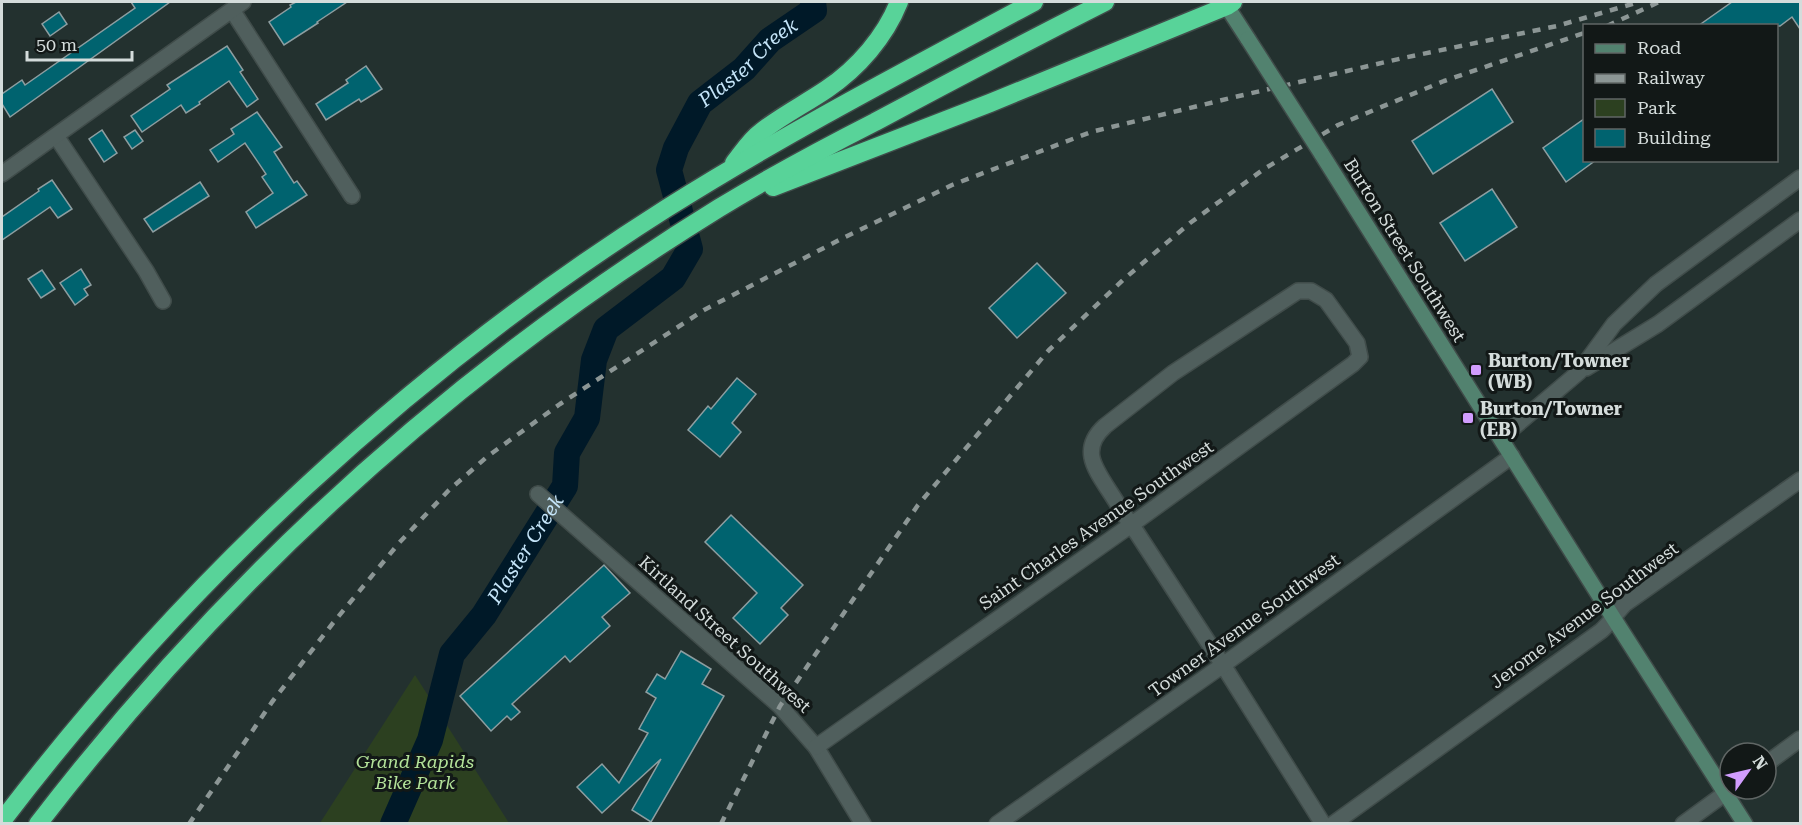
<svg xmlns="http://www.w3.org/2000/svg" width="1802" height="825" font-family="'Roboto Serif',serif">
  <rect width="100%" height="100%" fill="#23312f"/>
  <path fill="#2c4020" d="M415,675L509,823H320Z"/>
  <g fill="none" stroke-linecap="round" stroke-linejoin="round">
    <path stroke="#001928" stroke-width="26" id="s1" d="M393,824L430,740L452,654L484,615L565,486L567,453L587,418L594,360L606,329L673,278L690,249L669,170L676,148L700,103L744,69L770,40L814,10L813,2"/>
  </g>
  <g fill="#00636f" stroke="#8d9ea1" stroke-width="1.5">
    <path d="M131,2H170L10,117L2,104V94L22,80L25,85L135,8Z"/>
    <path d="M296,2H347L317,22L318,23L284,45L269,22L291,7L290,5Z"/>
    <path d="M1732,2H1800V29L1792,17L1780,26H1698Z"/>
    <path d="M59,12L67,24L50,36L42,24Z"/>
    <path d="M227,46L243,70L240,72L258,99L247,107L229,81L199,102L200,104L186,113L181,105L142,132L131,116L170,89L167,85Z"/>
    <path d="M366,66L382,89L361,102L359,99L326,120L316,104L348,83L346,80Z"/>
    <path d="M1492,89L1513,122L1433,174L1412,141Z"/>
    <path d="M257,112L282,147L274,152L294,183L297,181L307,195L256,228L246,212L273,193L262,177L266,174L245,143L218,162L210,150L234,134L231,129Z"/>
    <path d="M1584,119V160H1596L1566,182L1543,148Z"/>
    <path d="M102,130L117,153L104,162L89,139Z"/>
    <path d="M135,130L143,141L132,149L124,137Z"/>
    <path d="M52,180L72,209L58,218L50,207L2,240V217L39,191L38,189Z"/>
    <path d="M200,182L209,196L153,232L144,219Z"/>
    <path d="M1492,189L1517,227L1465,261L1440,223Z"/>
    <path d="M1037,263L1066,293L1017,338L989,308Z"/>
    <path d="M81,269L91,285L84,289L88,295L75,305L60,283Z"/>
    <path d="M42,270L55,289L41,298L28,279Z"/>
    <path d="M737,378L756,394L732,423L741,432L720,457L688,430L708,406L711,409Z"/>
    <path d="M731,515L803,585L781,608L788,615L760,644L733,618L757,593L705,542Z"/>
    <path d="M604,565L630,593L602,617L610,626L570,662L565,656L512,704L520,712L511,720L507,716L491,731L460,696Z"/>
    <path d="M681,651L711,669L702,684L724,696L651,822L632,810L661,759L602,813L577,787L602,764L619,783L648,733L639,729L656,698L646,692L657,674L665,679Z"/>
  </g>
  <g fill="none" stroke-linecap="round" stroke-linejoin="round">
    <defs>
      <g id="minor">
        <path d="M232,10L352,196"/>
        <path d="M56,136L146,271L163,301"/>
        <path d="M2,174L243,2"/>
        <path d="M1586,368L1658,324L1800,220"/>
        <path d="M1501,438L1579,372L1614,324L1656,284L1800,178"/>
        <path d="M538,494L780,706L816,747L863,824"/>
        <path d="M816,747L1131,525L1353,364L1360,357L1357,343L1326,300L1311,291H1298L1173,373L1105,426C1081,448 1093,466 1108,489C1116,501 1123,513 1131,525L1137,533L1223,665L1323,824"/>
        <path d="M1766,764L1800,739"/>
        <path d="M997,824L1223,665L1512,456"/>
        <path d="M1333,824L1601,631C1610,623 1616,613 1625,604L1800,480"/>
        <path d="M1683,824L1731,789"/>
      </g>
      <g id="secondary">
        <path d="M1224,2L1248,39"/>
        <path d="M1321,153L1614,619L1745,824"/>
      </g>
      <g id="motorway">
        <path d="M734,163C742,153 750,140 761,132C781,116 805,104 827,89C858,68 885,37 899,2"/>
        <path d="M773,187L990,103L1227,6L1233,2"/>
        <path d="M2,821C185,581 411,370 667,208C786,133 911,68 1034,2"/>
        <path d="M38,824C227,578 455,371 719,208C770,177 822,149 875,122C951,81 1028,41 1105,2"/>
      </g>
    </defs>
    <use href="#minor" stroke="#404c4a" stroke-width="18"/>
    <use href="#secondary" stroke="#404c4a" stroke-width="18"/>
    <use href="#motorway" stroke="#404c4a" stroke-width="21"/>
    <use href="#minor" stroke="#505f5d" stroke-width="15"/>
    <use href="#secondary" stroke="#52826f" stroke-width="15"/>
    <use href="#motorway" stroke="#58d399" stroke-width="18"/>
    <g stroke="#8c9695" stroke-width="4.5" stroke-dasharray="8 8" stroke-linecap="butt">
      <path d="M1607,26L1659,2"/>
      <path d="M189,824L272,702L333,623L399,543L449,490L488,456L560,404L704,310L845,237L952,185L1091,132L1239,96L1403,58L1557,26L1639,2"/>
      <path d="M721,824L780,706L918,505L1049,350L1124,279L1190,223L1264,169L1338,125L1444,81L1584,33"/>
    </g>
    <defs>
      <path id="secondary-bridge" d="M1248,39L1321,153"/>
    </defs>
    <use href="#secondary-bridge" stroke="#404c4a" stroke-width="18" stroke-linecap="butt"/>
    <use href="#secondary-bridge" stroke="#52826f" stroke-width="15"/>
  </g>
  <g fill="#d19dfe" stroke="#121817" stroke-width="2">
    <rect x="1470" y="364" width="12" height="12" rx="3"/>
    <rect x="1462" y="412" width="12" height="12" rx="3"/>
  </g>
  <g text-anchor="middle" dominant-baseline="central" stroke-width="6" stroke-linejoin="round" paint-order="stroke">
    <g font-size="18" fill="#d4dcdb" stroke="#121817">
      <text transform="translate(1405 250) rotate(58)">Burton Street Southwest</text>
      <text transform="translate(1096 525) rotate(-35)">Saint Charles Avenue Southwest</text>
      <text transform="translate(1584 615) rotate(-37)">Jerome Avenue Southwest</text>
      <text transform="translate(1244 625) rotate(-36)">Towner Avenue Southwest</text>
      <text transform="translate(725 634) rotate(42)">Kirtland Street Southwest</text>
    </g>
    <g font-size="18" font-weight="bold" fill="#d4dcdb" stroke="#121817" text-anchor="start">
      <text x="1488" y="360">Burton/Towner<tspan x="1488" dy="21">(WB)</tspan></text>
      <text x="1480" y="408">Burton/Towner<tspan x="1480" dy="21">(EB)</tspan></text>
    </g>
    <g font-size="18" font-style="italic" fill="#b3e299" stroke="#121817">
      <text x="415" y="761">Grand Rapids<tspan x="415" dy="21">Bike Park</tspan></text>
    </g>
    <g font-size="20" font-style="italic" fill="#c5e5f9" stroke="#121817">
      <text stroke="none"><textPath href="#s1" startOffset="885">Plaster Creek</textPath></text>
      <text stroke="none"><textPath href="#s1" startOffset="309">Plaster Creek</textPath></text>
    </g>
  </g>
  <rect width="1802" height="825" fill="none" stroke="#d4dcdb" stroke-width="6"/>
  <rect x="1583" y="24" width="195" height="138" fill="#121817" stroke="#606665" stroke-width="1.5"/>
  <rect x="1595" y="44" width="30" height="9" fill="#52826f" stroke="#606665" stroke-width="1.5"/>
  <text x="1637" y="54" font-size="18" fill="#d4dcdb">Road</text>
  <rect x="1595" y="74" width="30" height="9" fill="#8c9695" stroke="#606665" stroke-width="1.5"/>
  <text x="1637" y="84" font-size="18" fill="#d4dcdb">Railway</text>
  <rect x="1595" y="99" width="30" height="18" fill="#2c4020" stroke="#606665" stroke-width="1.5"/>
  <text x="1637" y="114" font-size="18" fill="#d4dcdb">Park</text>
  <rect x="1595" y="129" width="30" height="18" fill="#00636f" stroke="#606665" stroke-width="1.5"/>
  <text x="1637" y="144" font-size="18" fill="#d4dcdb">Building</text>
  <g transform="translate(1748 771) rotate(56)"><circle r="28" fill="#121817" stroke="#606665" stroke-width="1.5"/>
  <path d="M0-4.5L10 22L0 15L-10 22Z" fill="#d19dfe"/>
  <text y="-9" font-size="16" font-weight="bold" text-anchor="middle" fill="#d4dcdb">N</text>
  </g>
  <path d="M27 51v9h105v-9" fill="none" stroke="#d4dcdb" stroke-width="3"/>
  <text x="36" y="51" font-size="18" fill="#d4dcdb" stroke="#121817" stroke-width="4.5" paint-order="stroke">50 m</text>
</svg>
